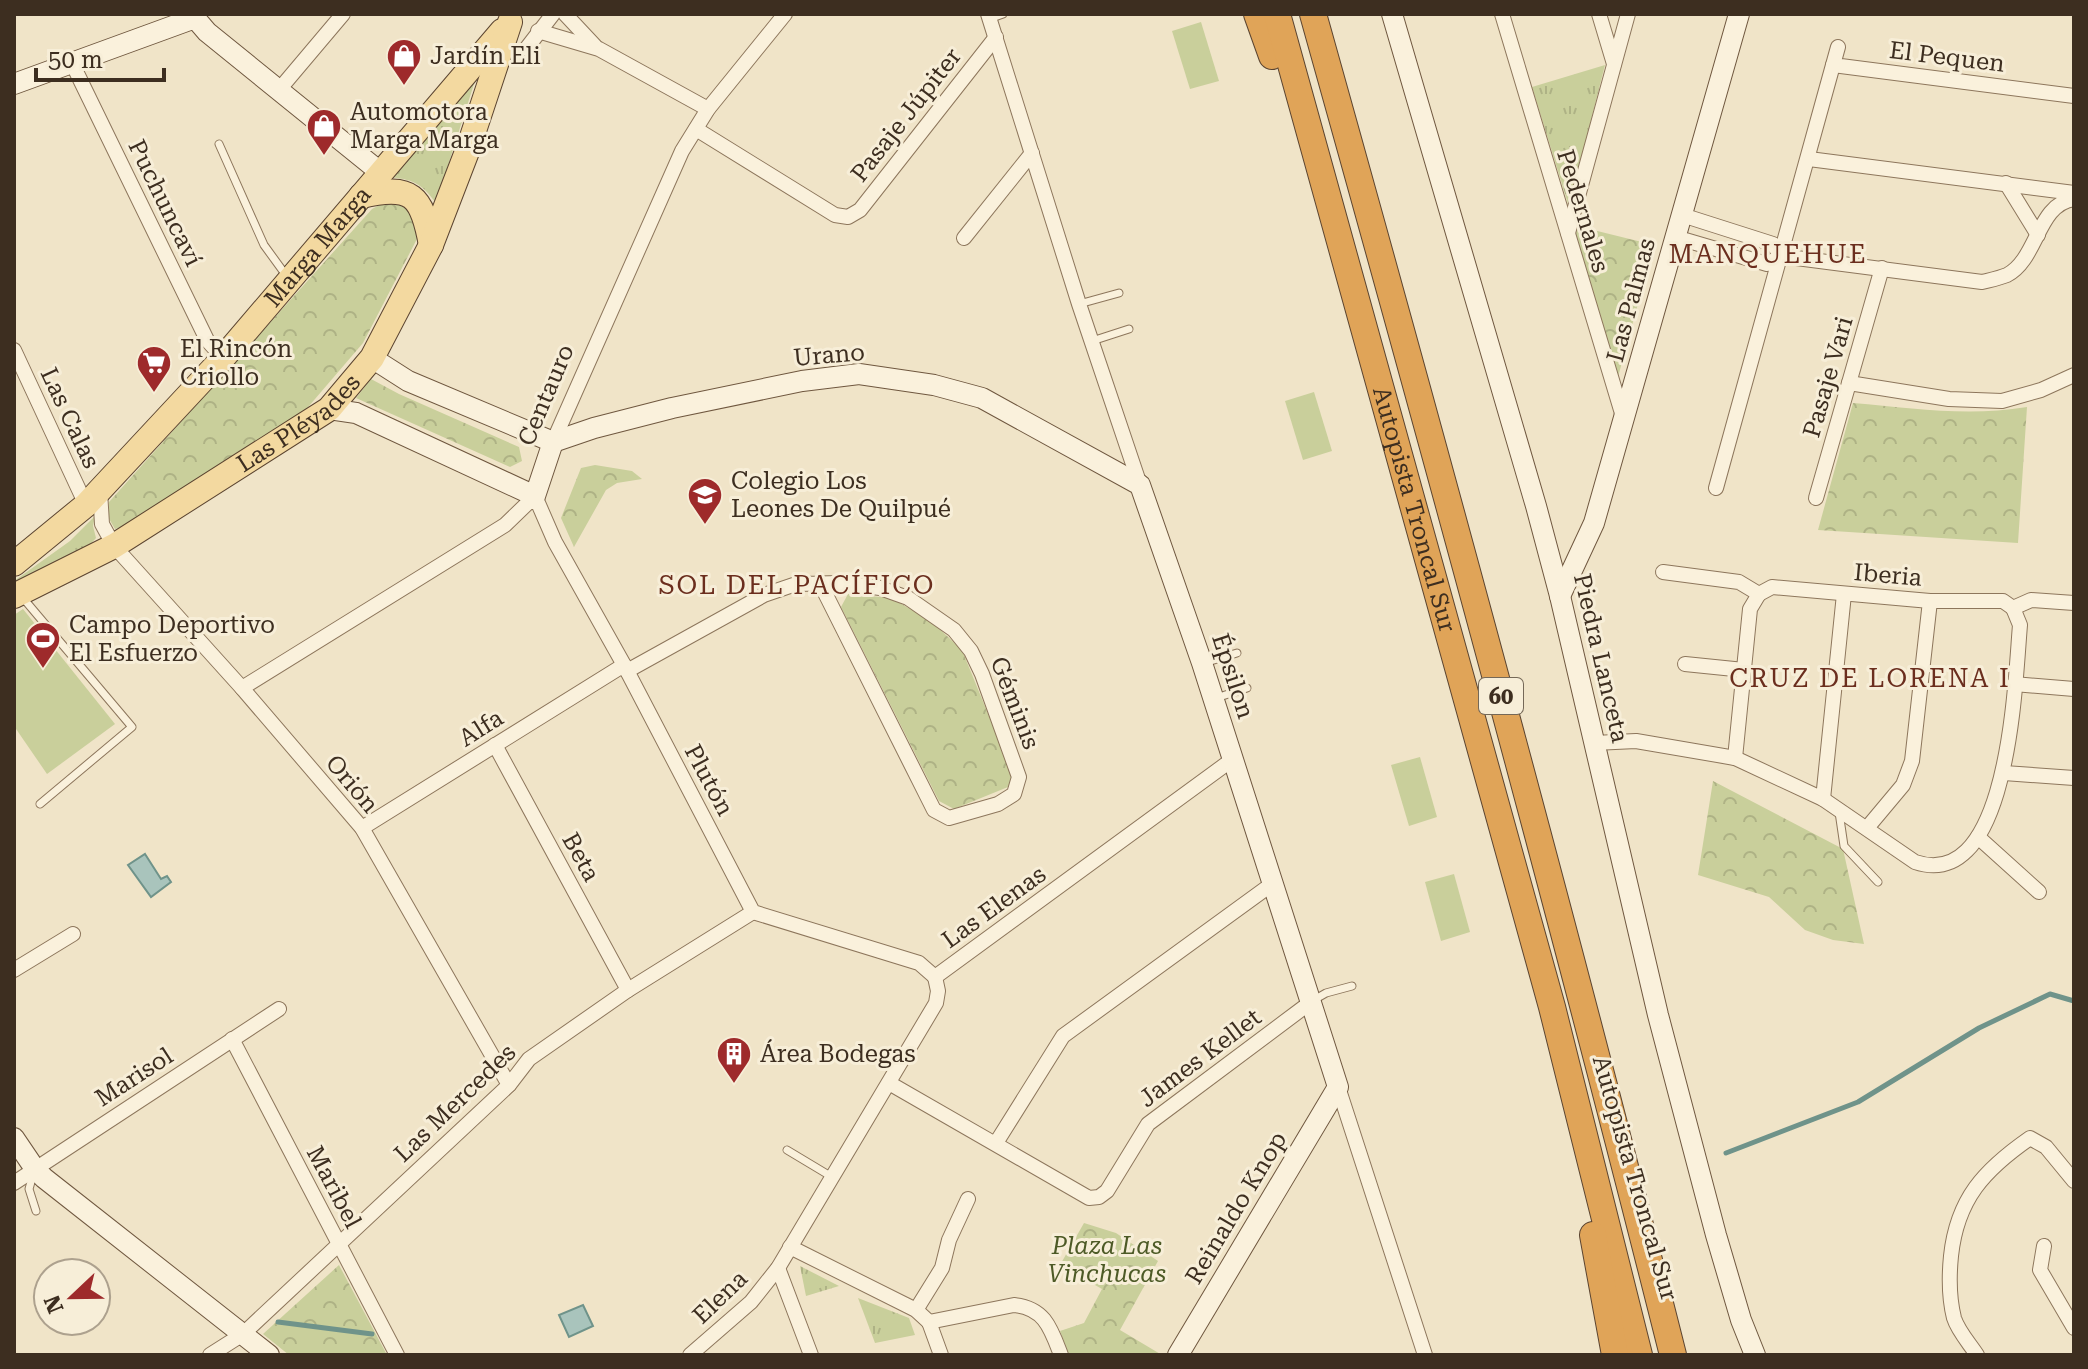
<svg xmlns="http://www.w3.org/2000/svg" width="2088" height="1369" font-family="'Roboto Serif',serif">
  <defs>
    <pattern id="grass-tufts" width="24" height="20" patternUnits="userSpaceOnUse" patternTransform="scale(2)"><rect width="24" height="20" fill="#c9cf9b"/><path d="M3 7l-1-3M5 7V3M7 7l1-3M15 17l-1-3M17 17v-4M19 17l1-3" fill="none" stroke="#aeb285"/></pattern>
    <pattern id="park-crowns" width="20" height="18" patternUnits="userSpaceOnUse" patternTransform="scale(2)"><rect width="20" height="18" fill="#c9cf9b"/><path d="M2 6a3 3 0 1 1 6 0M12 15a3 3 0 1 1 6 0" fill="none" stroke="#aeb285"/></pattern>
  </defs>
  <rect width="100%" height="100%" fill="#f0e4c8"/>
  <g fill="url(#grass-tufts)">
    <path d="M484,62L474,84L436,203C421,183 413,179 387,177Z"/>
    <path d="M1605,65L1569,207L1532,87Z"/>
    <path d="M95,516L93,526L96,538L89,546L57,560L14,587V581L70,541Z"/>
    <path d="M800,1266L839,1286L806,1296Z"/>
    <path d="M858,1298L909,1318L915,1335L875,1343Z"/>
  </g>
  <g fill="url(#park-crowns)">
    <path d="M391,199C410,209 415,217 418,237L363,343L303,413L124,526L115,529L108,517L109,502L372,209Z"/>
    <path d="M1573,225L1654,245L1618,377Z"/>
    <path d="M371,379L399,394L519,447L522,461L510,467L356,398Z"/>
    <path d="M1853,403C1913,408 1967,417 2027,407L2018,543L1818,530Z"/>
    <path d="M595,465L632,471L642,479L617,483L606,490L574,547L561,518L581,468Z"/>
    <path d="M848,594L891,598L931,621L962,650L1013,775L1008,787L954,809L939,801L841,607Z"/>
    <path d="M1713,781L1843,849L1864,944L1833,940L1805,930L1769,897L1698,875Z"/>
    <path d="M1084,1223L1116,1233L1158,1261L1120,1330L1162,1355H1069L1060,1331L1084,1323L1102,1289L1060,1265Z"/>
    <path d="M339,1265L387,1355H289L263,1334Z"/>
  </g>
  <g fill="#c9cf9b">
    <path d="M1201,22L1219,81L1190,89L1172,31Z"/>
    <path d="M1314,392L1332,451L1303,460L1285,401Z"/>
    <path d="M23,609L115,724L47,774L14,726V615Z"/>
    <path d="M1420,757L1437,817L1409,826L1391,765Z"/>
    <path d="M1454,874L1470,932L1441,941L1425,882Z"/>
  </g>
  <g fill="#a9c4bc" stroke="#6f938a" stroke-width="2">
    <path d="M145,854L161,879L167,876L171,882L151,897L128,865Z"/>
    <path d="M583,1305L593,1326L569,1337L559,1315Z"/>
  </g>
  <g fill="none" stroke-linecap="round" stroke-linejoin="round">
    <g stroke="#6f938a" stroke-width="5">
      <path d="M1726,1153L1858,1102L1979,1028L2050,994L2074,1001"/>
      <path d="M278,1322L372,1334"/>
    </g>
    <defs>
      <g id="lane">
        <path d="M989,19L1003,14"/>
        <path d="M219,144L264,245L288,278"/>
        <path d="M1079,304L1119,293"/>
        <path d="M1092,341L1129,329"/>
        <path d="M23,598L132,727L40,804"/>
        <path d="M1204,663L1237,653"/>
        <path d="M1216,698L1247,688"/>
        <path d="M1839,812L1844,846L1878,882"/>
        <path d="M1312,1001L1326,993L1352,986"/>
        <path d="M787,1150L832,1177"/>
        <path d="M34,1171L29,1189L36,1211"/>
      </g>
      <g id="street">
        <path d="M565,14L595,46"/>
        <path d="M988,14L1079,304L1140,485"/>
        <path d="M1502,14L1624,420"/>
        <path d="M1599,14L1614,64"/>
        <path d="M538,31L599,49L708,109"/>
        <path d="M1838,47L1833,65L2074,96"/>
        <path d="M526,49L553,14"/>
        <path d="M72,63L207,340L223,358"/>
        <path d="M278,91L343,14"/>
        <path d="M696,129L835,215L848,217L860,210L996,37"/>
        <path d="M1809,159L2074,193"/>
        <path d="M2006,183L2038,235"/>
        <path d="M1682,215L1773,244L1781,256"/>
        <path d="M1568,233L1628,14"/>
        <path d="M1675,237L1767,264L1781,256L1982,282C1990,280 2000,278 2007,275C2038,259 2037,204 2074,199"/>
        <path d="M964,238L1032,153"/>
        <path d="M14,350L86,505"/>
        <path d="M1849,383L1949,399L2002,401L2041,390L2074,375"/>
        <path d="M553,442L682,151L708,109L785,14"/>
        <path d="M1716,488L1833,65"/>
        <path d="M100,491L102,524L114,546L242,688L362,828L509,1085"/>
        <path d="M1816,498L1882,268"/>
        <path d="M1663,572L1739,582L1759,594"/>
        <path d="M1759,594L1772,587L1930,601H2003L2013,608"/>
        <path d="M2013,608L2031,600L2074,603"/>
        <path d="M1685,664L1744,670"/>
        <path d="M627,671L764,595L796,584L840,583L880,588L908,598L954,630L971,651L982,674L1019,777L1014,794L998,804L949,818L934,810L820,583"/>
        <path d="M2014,684L2074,689"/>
        <path d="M242,688L505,525L535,496L555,542L624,665L753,912L919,963L935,977"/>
        <path d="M1594,743L1636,741L1735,758L1823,799L1915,862C2010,894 2015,680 2020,625L2013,608"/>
        <path d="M495,745L628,990"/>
        <path d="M1735,758L1750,609L1759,594"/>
        <path d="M2004,773L2074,778"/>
        <path d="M1823,799L1844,594"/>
        <path d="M362,828L624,665"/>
        <path d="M1867,828L1903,785L1912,761L1930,601"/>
        <path d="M1978,837L2039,892"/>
        <path d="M14,970L73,934"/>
        <path d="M935,977L1233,759"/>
        <path d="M232,1039L397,1355"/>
        <path d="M889,1083L1089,1198L1099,1197L1107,1191L1148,1124L1311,1002"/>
        <path d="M1338,1087L1425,1355"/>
        <path d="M996,1143L1063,1036L1272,884"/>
        <path d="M14,1183L279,1009"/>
        <path d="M2044,1246L2040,1270L2074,1328"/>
        <path d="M790,1247L916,1310L929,1322L1014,1305C1045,1308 1051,1329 1061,1355"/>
        <path d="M778,1268L811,1355"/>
        <path d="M916,1310L942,1268L949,1240L968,1199"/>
        <path d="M929,1322L941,1355"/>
        <path d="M210,1355L243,1334L509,1085L529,1059L628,990L753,912"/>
        <path d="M690,1355L751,1302L778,1268L936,1003L938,991L935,977"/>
        <path d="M1977,1355C1970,1344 1958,1331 1954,1318C1949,1298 1949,1276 1951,1256C1957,1199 1984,1170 2030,1138L2046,1147L2074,1181"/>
      </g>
      <g id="secondary">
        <path d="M1392,14L1536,506L1560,596L1658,1015L1716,1235L1741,1320L1755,1355"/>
        <path d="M14,84L195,18L207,32L380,172"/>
        <path d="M372,358L408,381L553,442"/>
        <path d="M329,409L356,413L535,496L553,442"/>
        <path d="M553,442L594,428L672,408L802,381L859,374L934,385L982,398L1140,485L1202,663L1338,1087L1178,1355"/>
        <path d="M1560,596L1594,523L1739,14"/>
        <path d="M14,1138L35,1169L44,1178L269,1355"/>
      </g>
      <g id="primary">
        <path d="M361,196C412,184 422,195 431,245"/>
        <path id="s1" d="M14,564L86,505L223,358L502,31"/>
        <path id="s2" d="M14,596L114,546L329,409L372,358L431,245L468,149L510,22"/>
      </g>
      <g id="highway">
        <path d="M1257,14L1272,56"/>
        <path id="s3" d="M1277,14L1552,1007L1639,1355"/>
        <path d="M1313,14C1438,460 1560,906 1673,1355"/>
        <path d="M1593,1235L1615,1355"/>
      </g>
    </defs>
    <use href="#lane" stroke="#8d765c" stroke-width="9"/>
    <use href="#street" stroke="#8d765c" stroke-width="16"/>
    <use href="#secondary" stroke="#6f573f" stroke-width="22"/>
    <use href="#primary" stroke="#5b4430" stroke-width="26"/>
    <use href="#highway" stroke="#5b4430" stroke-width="28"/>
    <use href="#lane" stroke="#faf1dc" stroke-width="7"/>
    <use href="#street" stroke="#faf1dc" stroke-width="14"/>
    <use href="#secondary" stroke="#faf1dc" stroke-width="20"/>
    <use href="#primary" stroke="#f3d9a0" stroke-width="24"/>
    <use href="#highway" stroke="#e0a458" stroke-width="26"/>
  </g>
  <defs>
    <symbol id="shop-pin" viewBox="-11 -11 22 30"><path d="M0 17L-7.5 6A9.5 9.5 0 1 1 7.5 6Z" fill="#9e2a2b" stroke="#f7eed8"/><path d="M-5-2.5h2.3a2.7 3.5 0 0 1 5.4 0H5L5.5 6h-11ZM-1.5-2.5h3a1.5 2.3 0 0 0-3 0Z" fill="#fff"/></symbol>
    <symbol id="supermarket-pin" viewBox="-11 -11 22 30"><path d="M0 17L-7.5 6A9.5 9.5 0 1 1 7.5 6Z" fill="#9e2a2b" stroke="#f7eed8"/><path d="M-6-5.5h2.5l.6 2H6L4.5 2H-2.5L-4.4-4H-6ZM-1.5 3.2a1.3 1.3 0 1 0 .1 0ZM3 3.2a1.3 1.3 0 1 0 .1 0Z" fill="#fff"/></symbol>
    <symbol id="school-pin" viewBox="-11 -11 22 30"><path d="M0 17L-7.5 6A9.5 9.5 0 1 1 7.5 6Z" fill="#9e2a2b" stroke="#f7eed8"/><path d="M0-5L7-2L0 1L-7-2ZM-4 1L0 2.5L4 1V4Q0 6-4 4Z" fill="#fff"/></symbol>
    <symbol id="stadium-pin" viewBox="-11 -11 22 30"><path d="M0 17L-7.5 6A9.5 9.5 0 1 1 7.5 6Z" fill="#9e2a2b" stroke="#f7eed8"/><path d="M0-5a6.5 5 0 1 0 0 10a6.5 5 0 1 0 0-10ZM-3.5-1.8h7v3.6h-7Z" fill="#fff"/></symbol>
    <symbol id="building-pin" viewBox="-11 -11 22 30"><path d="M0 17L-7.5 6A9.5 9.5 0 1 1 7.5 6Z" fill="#9e2a2b" stroke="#f7eed8"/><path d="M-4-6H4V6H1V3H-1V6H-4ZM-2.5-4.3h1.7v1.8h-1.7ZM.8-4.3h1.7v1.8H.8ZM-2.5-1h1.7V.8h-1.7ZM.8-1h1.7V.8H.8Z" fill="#fff"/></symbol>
  </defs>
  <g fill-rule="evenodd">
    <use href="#shop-pin" x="384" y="36" width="40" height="54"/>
    <use href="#shop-pin" x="304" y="106" width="40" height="54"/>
    <use href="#supermarket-pin" x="134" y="343" width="40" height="54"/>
    <use href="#school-pin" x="685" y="475" width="40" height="54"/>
    <use href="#stadium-pin" x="23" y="619" width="40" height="54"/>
    <use href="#building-pin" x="714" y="1034" width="40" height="54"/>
  </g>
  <g text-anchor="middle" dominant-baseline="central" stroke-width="6" stroke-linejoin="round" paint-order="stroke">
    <rect fill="#f7eed8" stroke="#756857" stroke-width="2" x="1479" y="678" width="44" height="36" rx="6"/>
    <g font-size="22" font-weight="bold" fill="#3d2e20">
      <text x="1501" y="696">60</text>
    </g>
    <g font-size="24" fill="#3d2e20" stroke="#f7eed8" text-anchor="start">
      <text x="430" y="56">Jardín Eli</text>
      <text x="350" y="112">Automotora<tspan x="350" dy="28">Marga Marga</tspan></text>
      <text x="180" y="349">El Rincón<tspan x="180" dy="28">Criollo</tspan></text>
      <text x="731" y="481">Colegio Los<tspan x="731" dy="28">Leones De Quilpué</tspan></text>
      <text x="69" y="625">Campo Deportivo<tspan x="69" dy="28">El Esfuerzo</tspan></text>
      <text x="760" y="1054">Área Bodegas</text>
    </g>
    <g font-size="24" fill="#3d2e20" stroke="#f7eed8">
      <text transform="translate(1947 57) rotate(7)">El Pequen</text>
      <text transform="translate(906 115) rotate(-52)">Pasaje Júpiter</text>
      <text transform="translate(165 203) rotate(64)">Puchuncaví</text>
      <text transform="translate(1583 211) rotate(73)">Pedernales</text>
      <text stroke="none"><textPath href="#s1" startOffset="440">Marga Marga</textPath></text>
      <text transform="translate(1631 300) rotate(-75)">Las Palmas</text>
      <text transform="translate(829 355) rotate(-5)">Urano</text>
      <text transform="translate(1828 377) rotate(-74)">Pasaje Vari</text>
      <text transform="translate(546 395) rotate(-67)">Centauro</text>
      <text transform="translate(70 418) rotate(65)">Las Calas</text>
      <text stroke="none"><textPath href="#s2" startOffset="334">Las Pléyades</textPath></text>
      <text stroke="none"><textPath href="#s3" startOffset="514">Autopista Troncal Sur</textPath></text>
      <text transform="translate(1888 575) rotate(5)">Iberia</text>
      <text transform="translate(1601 658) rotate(77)">Piedra Lanceta</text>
      <text transform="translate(1233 676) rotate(72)">Épsilon</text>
      <text transform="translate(1015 703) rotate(69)">Géminis</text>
      <text transform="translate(481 728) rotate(-32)">Alfa</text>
      <text transform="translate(709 780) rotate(62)">Plutón</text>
      <text transform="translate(352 784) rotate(50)">Orión</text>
      <text transform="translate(581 857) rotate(61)">Beta</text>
      <text transform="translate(994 907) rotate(-36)">Las Elenas</text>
      <text transform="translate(1200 1058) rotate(-37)">James Kellet</text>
      <text transform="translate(134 1077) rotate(-33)">Marisol</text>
      <text transform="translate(455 1103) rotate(-44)">Las Mercedes</text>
      <text transform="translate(1635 1178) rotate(74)">Autopista Troncal Sur</text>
      <text transform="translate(334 1187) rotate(62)">Maribel</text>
      <text transform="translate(1236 1208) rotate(-59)">Reinaldo Knop</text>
      <text transform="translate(720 1297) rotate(-44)">Elena</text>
    </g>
    <g font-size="24" font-style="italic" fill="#4d5a26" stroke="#f7eed8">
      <text x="1107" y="1246">Plaza Las<tspan x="1107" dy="28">Vinchucas</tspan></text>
    </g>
    <g font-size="26" letter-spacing="2" fill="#6b2e1e" stroke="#f7eed8">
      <text x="1768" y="254">MANQUEHUE</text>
      <text x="797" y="585">SOL DEL PACÍFICO</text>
      <text x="1870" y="678">CRUZ DE LORENA I</text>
    </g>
  </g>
  <rect width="2088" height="1369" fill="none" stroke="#3d2e20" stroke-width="32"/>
  <g transform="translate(72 1297) rotate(248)"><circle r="38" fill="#f7eed8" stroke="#ada18e" stroke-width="2"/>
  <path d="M0-6L14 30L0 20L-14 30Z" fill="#9e2a2b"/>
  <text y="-12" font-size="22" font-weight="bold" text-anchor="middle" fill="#3d2e20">N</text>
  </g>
  <path d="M36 68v12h128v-12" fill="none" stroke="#3d2e20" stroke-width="4"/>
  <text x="48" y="68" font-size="24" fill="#3d2e20" stroke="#f7eed8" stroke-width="6" paint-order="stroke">50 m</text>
</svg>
